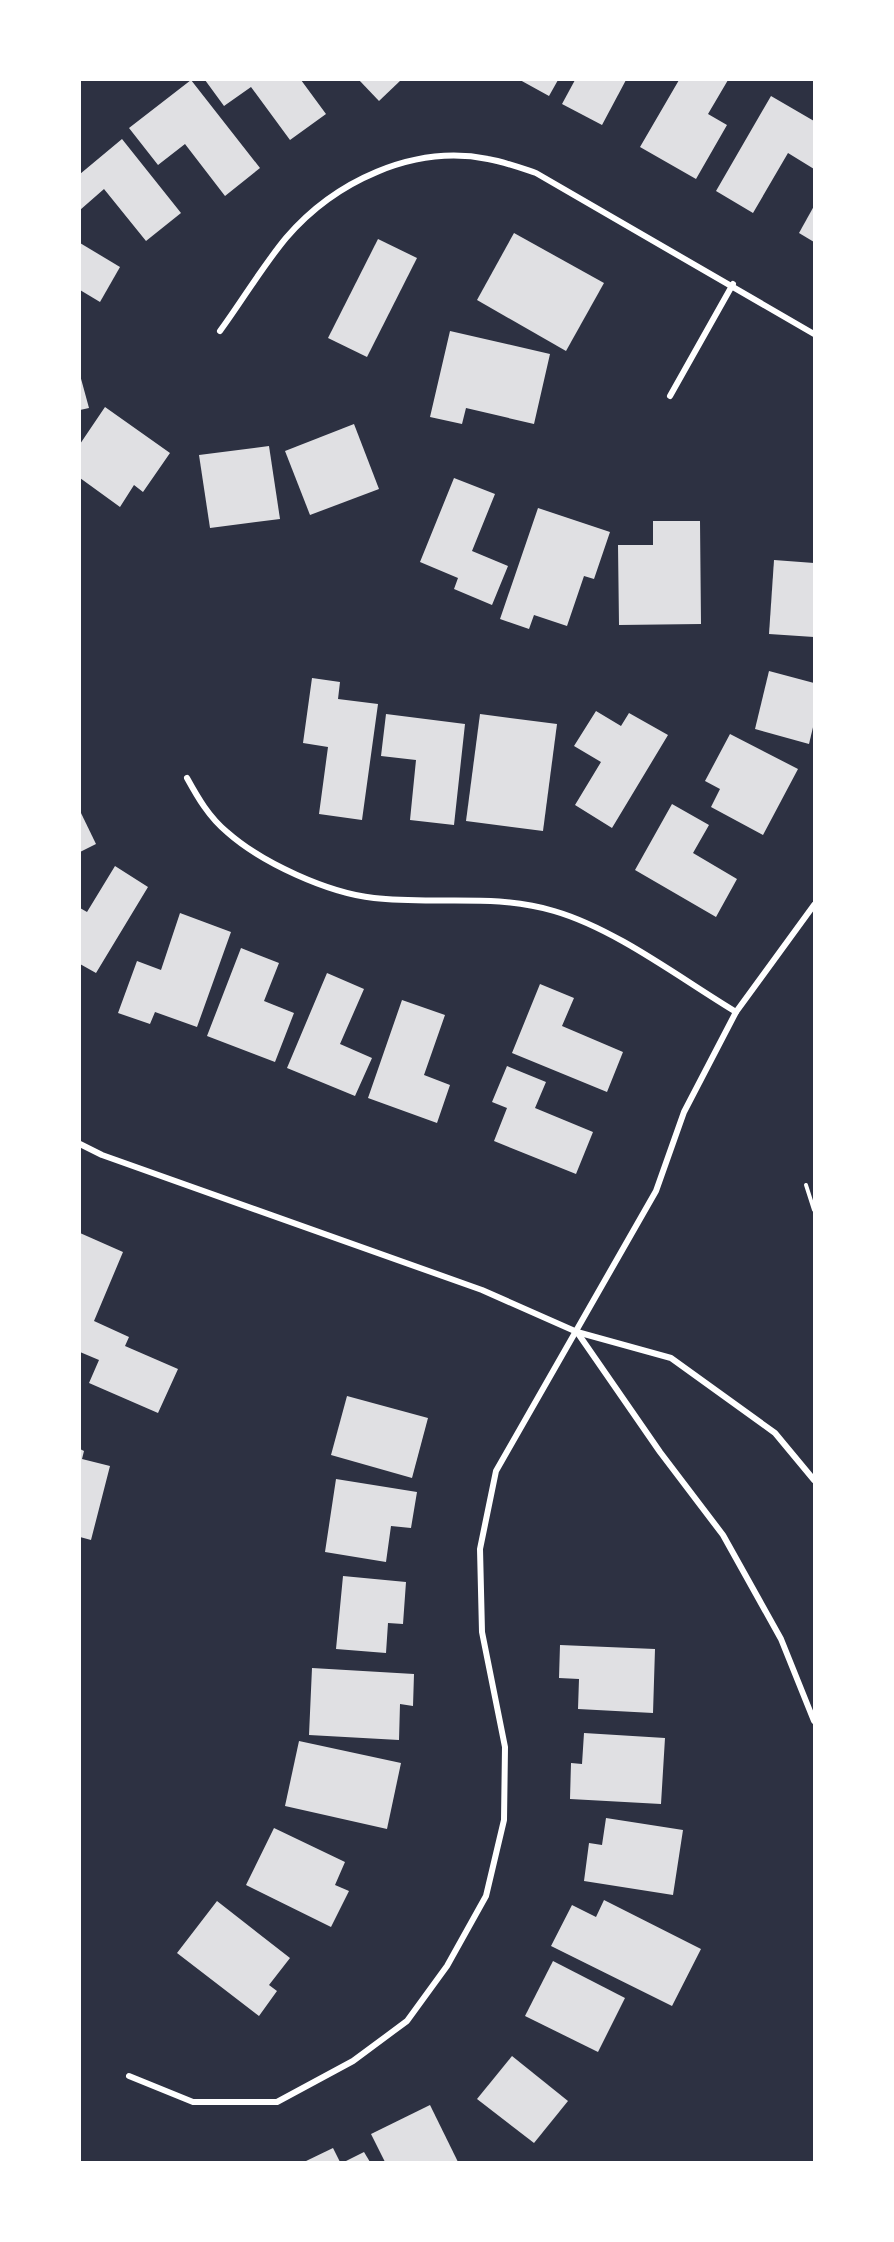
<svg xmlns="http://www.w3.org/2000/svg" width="894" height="2242" font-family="Lato,sans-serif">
  <rect width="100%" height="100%" fill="#2d3142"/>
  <g fill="#e0e0e3">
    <path d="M191,80L260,168L225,196L185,144L158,165L129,128Z"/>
    <path d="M205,80H301L326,114L290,140L251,87L224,106Z"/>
    <path d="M359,80H401L379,101Z"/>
    <path d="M520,80H558L549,96Z"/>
    <path d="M575,80H626L602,125L562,104Z"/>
    <path d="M679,80H728L708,114L727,125L696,179L640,147Z"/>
    <path d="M771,96L814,121V169L788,153L753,213L716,191Z"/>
    <path d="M122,139L181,213L146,241L104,189L80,210V174Z"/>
    <path d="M814,206V242L799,233Z"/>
    <path d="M514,233L604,283L566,351L477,300Z"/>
    <path d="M378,239L417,258L367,357L328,338Z"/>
    <path d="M80,243L120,267L100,302L80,290Z"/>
    <path d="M450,331L550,354L534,424L466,408L462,424L430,417Z"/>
    <path d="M80,375L89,408L80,410Z"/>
    <path d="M105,407L170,453L143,492L134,485L120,507L80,478V444Z"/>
    <path d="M354,424L379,489L310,515L285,451Z"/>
    <path d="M269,446L280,519L210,528L199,455Z"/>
    <path d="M454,478L495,494L472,551L508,566L492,605L454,589L458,578L420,562Z"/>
    <path d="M538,508L610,532L594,579L584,576L567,626L534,615L529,629L500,619Z"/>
    <path d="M653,521H700L701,624L619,625L618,545H653Z"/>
    <path d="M774,560L814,563V637L769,634Z"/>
    <path d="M769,671L814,683V723L809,744L755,729Z"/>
    <path d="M312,678L340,682L338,699L378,704L362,820L319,814L328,747L303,743Z"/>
    <path d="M596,711L621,726L629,713L668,735L612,828L575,805L601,762L574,746Z"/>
    <path d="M386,714L465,724L454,825L410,820L416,760L381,756Z"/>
    <path d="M480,714L557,724L543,831L466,821Z"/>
    <path d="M730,734L798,769L763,835L711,807L720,789L705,781Z"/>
    <path d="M672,804L709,825L693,853L737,879L716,917L635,870Z"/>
    <path d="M80,811L96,844L80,852Z"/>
    <path d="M115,866L148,887L96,973L80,964V908L87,912Z"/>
    <path d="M180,913L231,932L197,1027L155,1012L150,1024L118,1013L137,961L161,970Z"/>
    <path d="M241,948L279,963L264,1001L294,1013L275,1062L207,1036Z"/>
    <path d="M327,973L364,989L340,1044L372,1058L355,1096L287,1068Z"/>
    <path d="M540,984L574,998L562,1026L623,1052L607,1092L512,1053Z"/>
    <path d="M402,1000L445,1015L424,1075L450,1085L437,1123L368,1098Z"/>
    <path d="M507,1066L546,1082L535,1108L593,1132L576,1174L494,1141L507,1108L492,1102Z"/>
    <path d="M80,1233L123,1252L94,1321L129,1337L125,1346L178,1369L158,1413L89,1383L99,1360L80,1352Z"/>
    <path d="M347,1396L428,1418L412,1478L331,1455Z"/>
    <path d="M80,1449L84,1451L82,1459L110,1466L91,1540L80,1537Z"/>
    <path d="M336,1479L417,1492L411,1528L391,1526L386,1562L325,1552Z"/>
    <path d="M343,1576L406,1582L403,1624L388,1623L386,1653L336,1649Z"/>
    <path d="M560,1645L655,1649L653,1713L578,1709L579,1679L559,1678Z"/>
    <path d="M312,1668L414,1674L413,1706L400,1704L399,1740L309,1735Z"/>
    <path d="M584,1733L665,1738L661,1804L570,1799L571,1763L582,1764Z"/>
    <path d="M299,1741L401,1763L387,1829L285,1806Z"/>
    <path d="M606,1818L683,1830L673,1895L584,1881L589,1843L602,1845Z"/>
    <path d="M274,1828L345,1862L335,1885L349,1891L331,1927L246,1885Z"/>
    <path d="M604,1900L701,1949L672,2006L551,1946L572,1905L596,1917Z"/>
    <path d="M217,1901L290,1958L269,1985L277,1991L259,2016L177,1953Z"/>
    <path d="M553,1961L625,1998L598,2052L525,2016Z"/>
    <path d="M512,2056L568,2101L534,2143L477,2099Z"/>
    <path d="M430,2105L458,2162H385L371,2134Z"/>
    <path d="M333,2148L340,2162H304Z"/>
    <path d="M364,2152L370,2162H344Z"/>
  </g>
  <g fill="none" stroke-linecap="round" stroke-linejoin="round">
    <path stroke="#fff" stroke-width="4" d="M806,1185L814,1210"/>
    <g stroke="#fff" stroke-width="6">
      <path d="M220,331C242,301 262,267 286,238C334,182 413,144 488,159C505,162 521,168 536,173L814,334"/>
      <path d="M670,396L733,284"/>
      <path d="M187,778C198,798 209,817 227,832C262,863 328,893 374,898C434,905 495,893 554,911C616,929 681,979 736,1012"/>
      <path d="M80,1144L102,1155L482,1290L577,1332L671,1358L775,1433L814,1480"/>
      <path d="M577,1332L660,1452L723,1535L781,1639L814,1721"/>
      <path d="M129,2076L193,2102H277L353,2061L407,2021L447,1966L486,1896L504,1820L505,1747L482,1632L480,1549L496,1471L656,1191L684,1112L736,1012L814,905"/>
    </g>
  </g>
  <rect width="894" height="2242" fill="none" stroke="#ffffff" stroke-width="162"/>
</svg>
